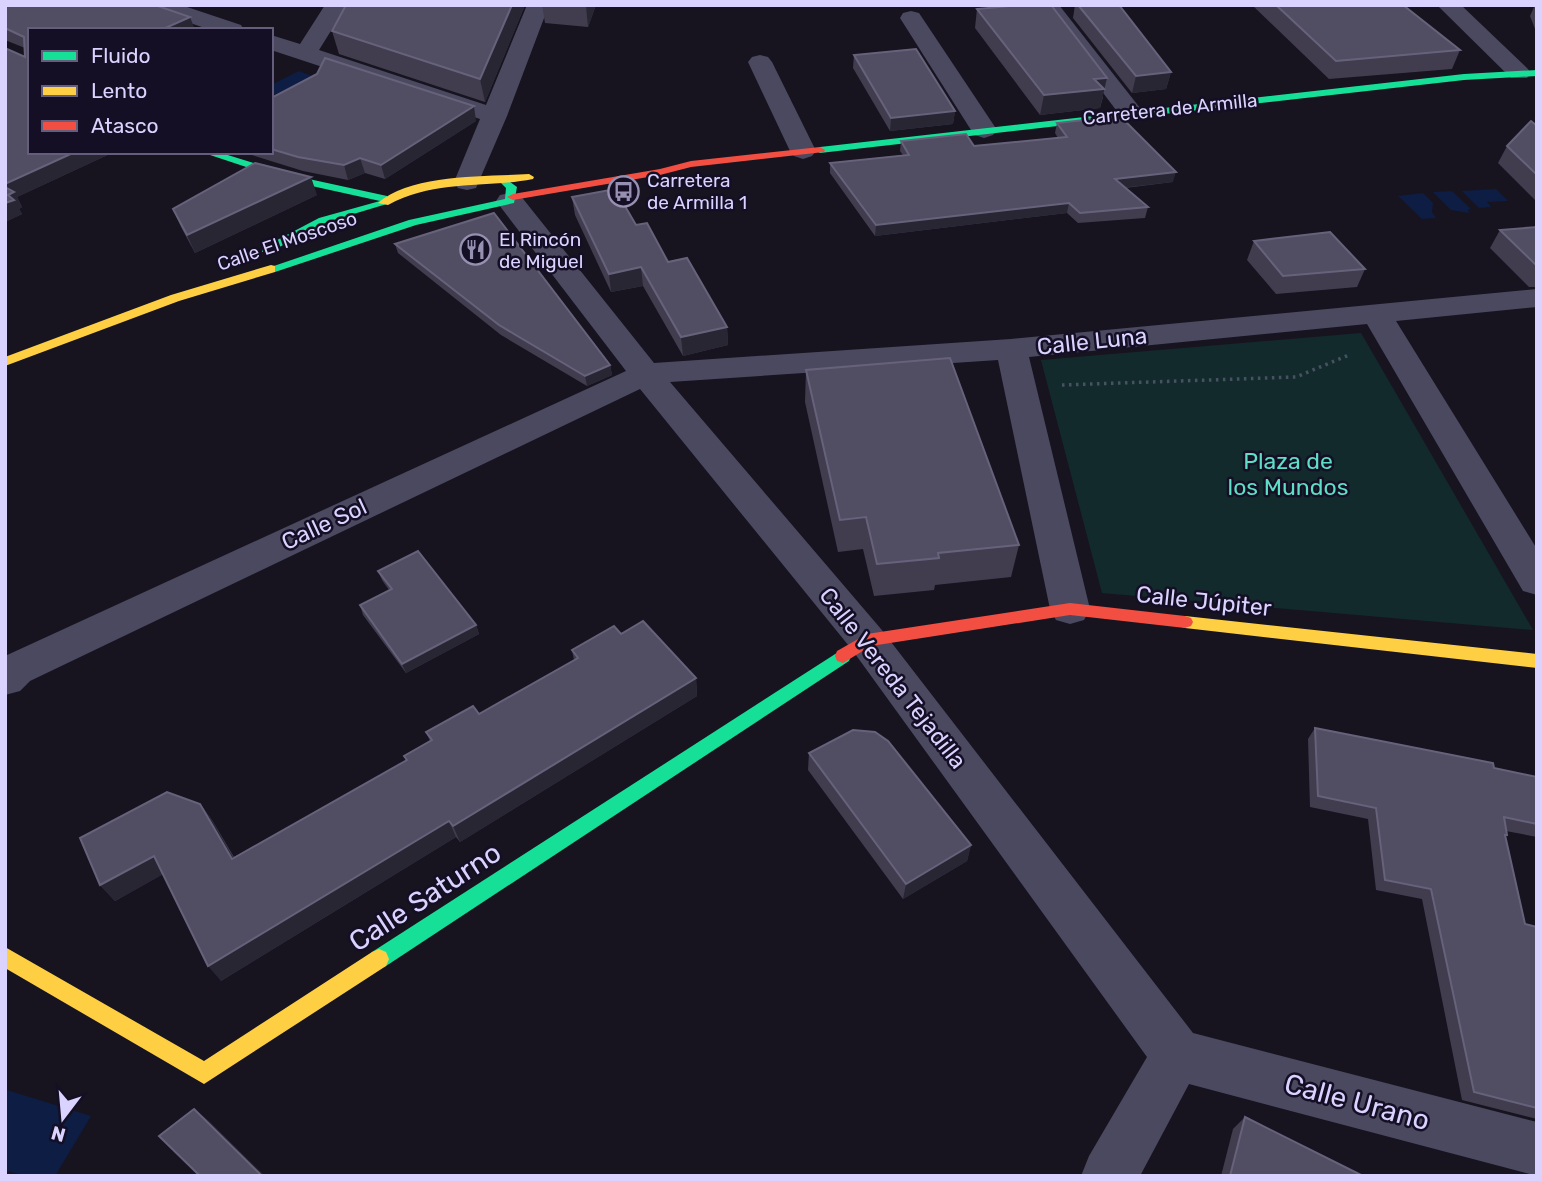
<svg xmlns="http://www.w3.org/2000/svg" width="1542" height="1181" font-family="Rubik,sans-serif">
  <rect width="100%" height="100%" fill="#171420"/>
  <path fill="#132a2d" d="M1361,333L1533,630L1102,593L1041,360Z"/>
  <g fill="#0d1d43">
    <path d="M299,71L315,77L271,96V85Z"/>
    <path d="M1496,189L1508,201L1487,202L1491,207L1479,208L1462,191Z"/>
    <path d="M1452,191L1471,209H1468L1469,213L1451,210L1433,192Z"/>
    <path d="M1423,193L1433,203L1432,212L1436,218L1422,219L1398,196Z"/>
    <path d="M7,1090L91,1116L55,1176H25L5,1170Z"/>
  </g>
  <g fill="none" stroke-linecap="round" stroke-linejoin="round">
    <path stroke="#465261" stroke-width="3.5" stroke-dasharray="2.5 4.5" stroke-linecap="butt" d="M1062,385L1296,377L1349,355"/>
    <g fill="#4b4960" fill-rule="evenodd">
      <path d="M148,5H181L241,25L244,30H211L151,10Z"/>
      <path d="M325,5H347L319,50L486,105L527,5H549L507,116L476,188L467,190L458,188L454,182L480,119L271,50V35L300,44Z"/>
      <path d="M1037,5H1059L1140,108L1143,113L1140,118L1131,120L1122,118Z"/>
      <path d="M1437,5H1461L1527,68L1531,73L1527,78H1511Z"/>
      <path d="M911,11L919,13L997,130L993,135L984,138L975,135L971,130L900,18L903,13Z"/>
      <path d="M760,55L768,57L772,62L816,151L812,156L803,159L794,156L790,151L748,62L752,57Z"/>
      <path d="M510,193L520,195L654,363L1011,339L1537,289V307L1396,321L1537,549V595L1523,591L1367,324L1029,357L1090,609L1084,620L1070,624L1056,620L1050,609L998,360L670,382L881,629L1193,1033L1537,1122V1176L1189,1084L1140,1176H1081L1089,1156L1147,1057L853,651L640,389L30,681L20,691L5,695V656L626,371L496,201L500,195Z"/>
    </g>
    <g fill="#16e098" fill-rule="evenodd">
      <path d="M1537,70V76L1464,80L820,153L815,150L820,147L1464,74Z"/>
      <path d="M201,152H218L295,176L387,196L390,203L327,222L270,252H262V248L319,218L380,201L289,181Z"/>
      <path d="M503,177L517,187L514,203L416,225L275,272H267L265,269L409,220L505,199L506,188L498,180Z"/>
      <path d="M843,649L849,651L851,656L849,661L386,966L379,969L372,966L369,959L372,952Z"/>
    </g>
    <g fill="#ffcf43" fill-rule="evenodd">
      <path d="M529,174L534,177L533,179C481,189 437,179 388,205L378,203C412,173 486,177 529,174Z"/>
      <path d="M271,265L275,266V272L179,301L5,366V357L171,295Z"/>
      <path d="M1185,616L1537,654V668L1185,628L1179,626L1177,622L1179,618Z"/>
      <path d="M5,947L204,1061L372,952L379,949L386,952L389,959L386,966L204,1084L5,968Z"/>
    </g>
    <g fill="#f24e42" fill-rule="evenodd">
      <path d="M820,147L825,150L824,152L691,167L660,175L513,200L507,197L513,194L660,169L691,161Z"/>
      <path d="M1070,603L1185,616L1191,618L1193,622L1191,626L1185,628L1070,615L871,646L843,663L837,661L835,656L837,651L867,634Z"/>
    </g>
  </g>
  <g fill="#413d4f">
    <path d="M5,5L30,30V152H114L17,197L22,207L19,209L22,214L5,222V48L25,57V48L5,40Z"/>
    <path d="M525,5L485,102L339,54L332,31Z"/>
    <path d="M542,5H596L588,27L545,23Z"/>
    <path d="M1075,5H1119L1171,72L1166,89L1132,93L1073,18Z"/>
    <path d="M1252,5H1403L1460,50L1452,69L1329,79Z"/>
    <path d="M1535,5H1537V34L1530,16Z"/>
    <path d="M977,9L1103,97L1100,108L1040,115L975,28Z"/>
    <path d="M854,55L955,111L953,124L890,131L853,68Z"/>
    <path d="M271,98L476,121L385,179L365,173L348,180L303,171L242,152H271Z"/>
    <path d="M1057,123L1173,182L1125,188L1148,207L1145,218L1078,223L1067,213L875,236L830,173V163L903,155L900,151L901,141L974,146L1058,138L1055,133Z"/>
    <path d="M1537,126V202L1498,163L1507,146Z"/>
    <path d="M317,195L195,253L181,227L173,209Z"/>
    <path d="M572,197L636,225L727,327L728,345L683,356L643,286L611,292L575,215Z"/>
    <path d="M1537,227V287H1529L1490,248L1500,230Z"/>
    <path d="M1254,241L1365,269L1357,287L1276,294L1247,260Z"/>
    <path d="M395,244L610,365L612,375L587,386L501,335L398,253Z"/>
    <path d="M806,370L1019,545L1011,577L935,585L934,590L874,596L863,549L838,552L805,402Z"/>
    <path d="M378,571L476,625L479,634L406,673L363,615L360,605L389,590L382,580Z"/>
    <path d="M621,634L696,678L697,696L460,842L456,837L221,981L163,874L115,901L100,885L200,804L212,820L234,857L406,761L404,756L430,741L426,732L479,714L574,660L572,650Z"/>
    <path d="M1315,728L1494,768L1537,824V837L1506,831L1507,835L1505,837L1525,924L1537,927V1119L1462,1100L1422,899L1376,890L1368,819L1310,807L1308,739Z"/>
    <path d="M809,753L971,845L967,861L903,899L808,770Z"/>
    <path d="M1245,1117L1363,1176H1221L1233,1129Z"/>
  </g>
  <g fill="#292634">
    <path d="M512,5H525L485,102L480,79Z"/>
    <path d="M596,5L588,27L586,6Z"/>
    <path d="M190,17L195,30H161Z"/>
    <path d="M1171,72L1166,89L1132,93L1136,76Z"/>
    <path d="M1107,78L1100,108L1040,115L1044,95L1094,79Z"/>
    <path d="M474,106L476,121L385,179L381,165Z"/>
    <path d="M955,111L953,124L890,131L891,118Z"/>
    <path d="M75,152H114L17,197L22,207L19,209L22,214L5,222V184Z"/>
    <path d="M360,158L365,173L348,180L344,165Z"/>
    <path d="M1176,172L1173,182L1112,189L1115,179Z"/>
    <path d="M311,177L317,195L195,253L187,235Z"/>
    <path d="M1069,203L1067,213L875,236L876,225Z"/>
    <path d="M641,267L643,286L611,292L609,274Z"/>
    <path d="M727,327L728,345L683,356L681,337Z"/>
    <path d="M610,365L612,375L587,386L585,376Z"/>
    <path d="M476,625L479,634L406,673L402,664Z"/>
    <path d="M696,678L697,696L460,842L453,826Z"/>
    <path d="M200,804L212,820L243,875L232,859Z"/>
    <path d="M449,821L456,837L221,981L208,966Z"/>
    <path d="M971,845L967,861L903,899L906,884Z"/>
    <path d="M154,856L167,872L115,901L100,885Z"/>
    <path d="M194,1109L209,1121L265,1176H262Z"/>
  </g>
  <g fill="#514d62" stroke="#67627b" stroke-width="2">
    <path d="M5,5H155L190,17L161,30H30V152H75L5,184V48L25,57L24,37L5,28Z"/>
    <path d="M346,5H512L480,79L332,31Z"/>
    <path d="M1020,5H1051L1107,78L1094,79L1104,89L1044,95L977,9Z"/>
    <path d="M1078,5H1119L1171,72L1136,76Z"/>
    <path d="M1276,5H1403L1460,50L1336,61Z"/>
    <path d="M916,49L955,111L891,118L854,55Z"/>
    <path d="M325,58L474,106L381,165L360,158L344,165L298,157L271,149V98L317,74Z"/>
    <path d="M1120,116L1176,172L1115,179L1148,207L1080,213L1069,203L876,225L830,163L909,155L901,141L966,134L974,146L1067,137L1057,123Z"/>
    <path d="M1531,121L1537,126V175L1507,146Z"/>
    <path d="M255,163L311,177L187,235L173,209Z"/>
    <path d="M5,187L14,192L8,195L14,200L5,203Z"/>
    <path d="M615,189L636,225L647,223L668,262L687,258L727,327L681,337L641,267L609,274L572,197Z"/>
    <path d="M494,213L610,365L585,376L499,325L395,244Z"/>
    <path d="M1537,227V266L1500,230Z"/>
    <path d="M1330,232L1365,269L1283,276L1254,241Z"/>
    <path d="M950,358L1019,545L938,553L939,558L877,564L866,517L840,520L806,370Z"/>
    <path d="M418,551L476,625L402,664L360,605L392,589L378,571Z"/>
    <path d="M643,621L696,678L453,826L449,821L208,966L154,856L100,885L80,838L167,792L200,804L232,859L407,760L404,756L432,740L426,732L473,706L479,714L578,658L572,650L614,626L621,634Z"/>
    <path d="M1315,728L1493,763L1494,768L1537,777V824L1504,817L1507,835H1505L1525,924L1537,927V1108L1474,1092L1431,889L1385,880L1376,808L1318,796Z"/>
    <path d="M853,730L875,732L888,741L971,845L906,884L809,753Z"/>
    <path d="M194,1109L262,1176H200L159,1136Z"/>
    <path d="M1245,1117L1363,1176H1230Z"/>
  </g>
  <defs>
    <symbol id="bus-ring" viewBox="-11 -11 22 22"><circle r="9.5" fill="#140f25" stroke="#9690b1" stroke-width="1.5"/><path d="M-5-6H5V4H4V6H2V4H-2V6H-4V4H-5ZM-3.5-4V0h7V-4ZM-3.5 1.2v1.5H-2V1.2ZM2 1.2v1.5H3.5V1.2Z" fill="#9690b1"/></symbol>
    <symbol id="restaurant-ring" viewBox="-11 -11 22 22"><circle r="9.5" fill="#140f25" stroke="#9690b1" stroke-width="1.5"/><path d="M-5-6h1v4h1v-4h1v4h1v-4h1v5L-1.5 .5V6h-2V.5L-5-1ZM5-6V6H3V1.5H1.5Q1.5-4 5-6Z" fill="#9690b1"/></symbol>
  </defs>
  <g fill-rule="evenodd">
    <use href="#bus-ring" x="606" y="174" width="35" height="35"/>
    <use href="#restaurant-ring" x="458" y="232" width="35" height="35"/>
  </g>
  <g text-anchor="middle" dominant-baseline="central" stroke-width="5" stroke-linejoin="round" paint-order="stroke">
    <g font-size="19" fill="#dbd3ff" stroke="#140f25">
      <text transform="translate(1170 109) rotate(-6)">Carretera de Armilla</text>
      <text transform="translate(287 241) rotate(-19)">Calle El Moscoso</text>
    </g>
    <g font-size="19" fill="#dbd3ff" stroke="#140f25" text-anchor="start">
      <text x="647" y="180">Carretera<tspan x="647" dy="22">de Armilla 1</tspan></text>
      <text x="499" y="239">El Rincón<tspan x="499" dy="22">de Miguel</tspan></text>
    </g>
    <g font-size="23" fill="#dbd3ff" stroke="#140f25">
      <text transform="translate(1092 341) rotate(-6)">Calle Luna</text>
      <text transform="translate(324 524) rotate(-25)">Calle Sol</text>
      <text transform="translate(1204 601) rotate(6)">Calle Júpiter</text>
      <text transform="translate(893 678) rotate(52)">Calle Vereda Tejadilla</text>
    </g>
    <g font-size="23" fill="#5fdec6" stroke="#140f25">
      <text x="1288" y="461">Plaza de<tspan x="1288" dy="26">los Mundos</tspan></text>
    </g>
    <g font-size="28" fill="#dbd3ff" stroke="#140f25">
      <text transform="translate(425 897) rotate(-33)">Calle Saturno</text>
      <text transform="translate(1357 1102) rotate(15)">Calle Urano</text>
    </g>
  </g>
  <rect width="1542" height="1181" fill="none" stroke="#dbd3ff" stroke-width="14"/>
  <rect x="28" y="28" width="245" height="126" fill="#140f25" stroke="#645d7c" stroke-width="2"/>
  <rect x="42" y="51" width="35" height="10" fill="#16e098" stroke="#645d7c" stroke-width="2"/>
  <text x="91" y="63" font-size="21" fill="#dbd3ff">Fluido</text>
  <rect x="42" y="86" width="35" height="10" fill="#ffcf43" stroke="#645d7c" stroke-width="2"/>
  <text x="91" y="98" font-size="21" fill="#dbd3ff">Lento</text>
  <rect x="42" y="121" width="35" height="10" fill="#f24e42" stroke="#645d7c" stroke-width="2"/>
  <text x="91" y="133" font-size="21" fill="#dbd3ff">Atasco</text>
  <g transform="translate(63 1118) rotate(196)" stroke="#140f25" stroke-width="5" paint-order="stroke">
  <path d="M0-5L12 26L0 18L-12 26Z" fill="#dbd3ff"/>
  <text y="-10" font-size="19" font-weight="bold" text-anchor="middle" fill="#dbd3ff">N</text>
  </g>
</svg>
